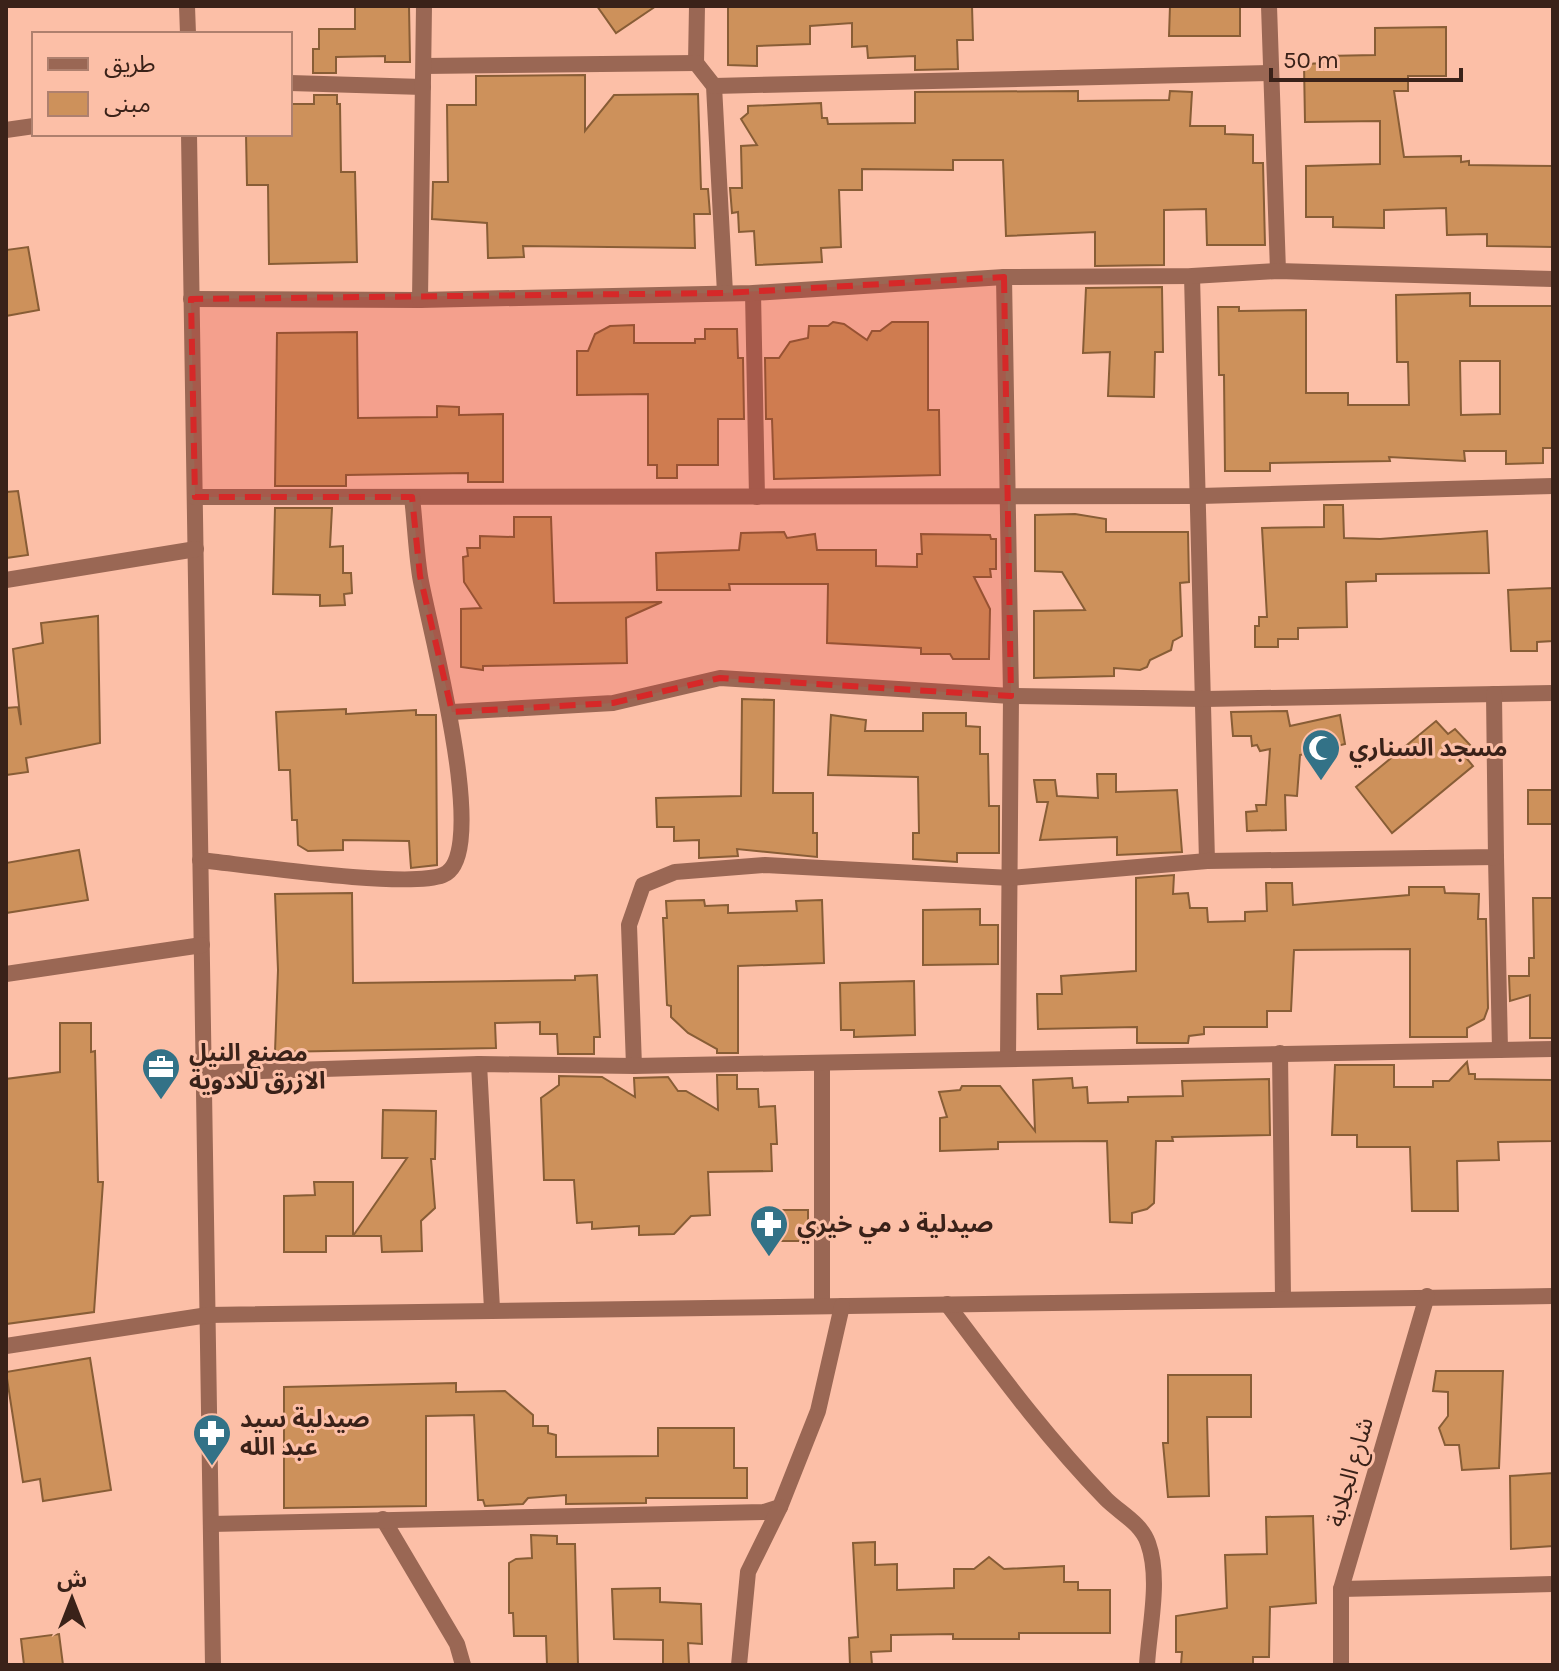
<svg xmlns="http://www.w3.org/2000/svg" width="1559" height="1671" font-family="Karla,'Noto Sans Arabic',sans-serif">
  <rect width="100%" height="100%" fill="#fcbfa7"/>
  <g fill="#cd915b" stroke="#885d36" stroke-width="2" fill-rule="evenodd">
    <path d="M355,6H409L410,62H385V56L336,57V73H313V49H319V29H355Z"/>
    <path d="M597,6H656L616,33Z"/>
    <path d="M728,6H972L973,40H957L958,69L915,70V56L868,58L867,46L852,47V23L810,26V44L757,46V66L728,65Z"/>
    <path d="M1170,6H1240V36H1169Z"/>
    <path d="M1446,27V76H1408V91H1394L1404,157L1461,156V162L1469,161V165L1553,166V247L1487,246V234L1447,235L1446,208L1384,210V228L1333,227V217H1306V166L1380,164V121L1305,122L1304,64L1326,63V56L1375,55V28Z"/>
    <path d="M585,75V131L614,95L698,94L701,189H708L710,214H694L695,248L523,246L524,257L488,258L487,223L432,219L433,182H448L447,105H476V76Z"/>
    <path d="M1078,91V101L1169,100L1170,91L1192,92L1190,126H1225V134L1253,135V163H1263L1265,245H1207L1206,209L1164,210V265L1095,266V232L1006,236L1003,160H953V170L862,169V190H839L841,247L821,248L822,262L756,265L754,231L739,232L738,212L732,213L730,188H742L741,146L757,145L741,119L748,113V106L821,103L822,118H827L828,124L915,123V92Z"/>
    <path d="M314,95H337V104H340L341,172H355L357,262L269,264L268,185H247L246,134H290V104H314Z"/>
    <path d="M28,247L39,310L6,316V250Z"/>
    <path d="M1162,287L1163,352H1155L1154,397L1108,396L1110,352L1083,353L1086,288Z"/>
    <path d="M1470,293V306H1553V448H1543V463L1506,464V451H1464L1465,461L1389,457L1390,461L1270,463V471H1225L1224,375H1219L1218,307H1239V311L1306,310V393H1348V405H1409L1408,362H1397L1396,295ZM1460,361H1500V414L1461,415Z"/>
    <path d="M833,322L844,324L867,340L872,331H880L892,322H928V410H939L940,475L774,479L772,419H766L765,358H779L790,342L808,338L809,326H828Z"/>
    <path d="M634,325V343H695V339H705V329H737L738,358H743L744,419H718V465H677V478H657V465H648V394L577,395V351H588L595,334L610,326Z"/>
    <path d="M357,332L358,418L437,417V406L459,407V415L503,414V482H468V473L346,475V486H275L277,333Z"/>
    <path d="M18,491L28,555L6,558V492Z"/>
    <path d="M1324,505H1343L1344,538L1380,539L1487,531L1489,573L1376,574V581L1346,582L1347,627L1298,628V639H1278V647H1255V626H1259V617H1267L1262,528L1324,527Z"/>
    <path d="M275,508H332L330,547L343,546V573H351L352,593L344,594L345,605L320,606V595L273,594Z"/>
    <path d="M1075,514L1106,519V532H1188L1189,582L1180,583L1182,636L1173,641L1171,650L1150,660L1147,667L1140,670L1114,668V676L1034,678V611L1085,610L1062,572L1035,571V515Z"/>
    <path d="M514,517H551L554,603L662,602L626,618L627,663L483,666V670L461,667V609L481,608L464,582L463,557L468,556L467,548H480V536L514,537Z"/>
    <path d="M784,532L787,538L815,534L817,550H876V566L917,567V554H922L921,534L990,535L991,539H996V569H990L991,577H974L990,609L989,659H953L950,654H921V648L827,643L828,584H729L730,590H657L656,553L739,550L741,533Z"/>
    <path d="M1553,588V641L1537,642V651H1511L1508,590Z"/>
    <path d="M98,616L100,743L26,758L28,772L6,775V708L18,707L21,725L13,649L43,643L41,623Z"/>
    <path d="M742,699L774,700L773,793H813V833H817V857L737,849L738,856L699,858V840L674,841V827H657L656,798L741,796Z"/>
    <path d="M346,709V714L416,710V715H436L437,865L411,868L409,841L343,840V850L308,851L298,845L297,820H292L290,770H279L276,712Z"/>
    <path d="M1287,711L1290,726L1340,715L1345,744L1300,755L1297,796L1285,795L1286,830L1247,831L1246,812L1257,811L1256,805H1266L1270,749L1260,751L1257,745L1252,746L1251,736H1233L1231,712Z"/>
    <path d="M923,713H966V726L980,727V754H988L989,806H999V853H957V862L913,859V833H919L918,777L828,775L831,715L866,720L865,731H923Z"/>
    <path d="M1436,721L1448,734L1455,729L1472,747L1462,753L1473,766L1392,833L1356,787Z"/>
    <path d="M1097,774H1116V792L1177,790L1182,852L1117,855V837L1040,840L1048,802H1037L1034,780H1055L1057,796L1098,798Z"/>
    <rect x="1528" y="790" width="25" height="34"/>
    <path d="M79,850L88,900L6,913V863Z"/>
    <path d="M1174,875L1173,894L1188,893L1190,908H1207L1208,922L1245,921V912L1267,911L1266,883H1292L1293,905L1409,895V887H1444L1445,893L1479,894L1478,919H1486L1488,1008L1484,1019L1467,1028V1037H1410V949L1294,950L1291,1011H1267V1027H1204V1034L1189,1036L1188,1043H1137V1027L1038,1029L1037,994H1062L1061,976L1136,971V878Z"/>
    <path d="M352,893L353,983L575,980V976L597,975L600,1037H594V1054H558L557,1034H540V1022L495,1023L496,1048L275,1052L278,970L275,894Z"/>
    <path d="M1533,898H1553V1038H1530V995L1510,1001L1509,976H1529V958H1534Z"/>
    <path d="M704,900L705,906L728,905V913L797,911L796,901L822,900L824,963L738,966V1053H717V1049L688,1033L671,1017V1006L667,1005L663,918H667L666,901Z"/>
    <path d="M980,909V925H998V964L923,965V910Z"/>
    <path d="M914,981L915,1035L854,1037V1030H841L840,983Z"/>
    <path d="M60,1023H91V1052L95,1051L98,1182H103L94,1312L6,1324V1079L60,1072Z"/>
    <path d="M1467,1062L1469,1074H1475V1079L1553,1080V1141L1498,1142L1499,1160L1457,1161L1458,1211H1412L1410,1147H1357V1135H1332L1335,1065H1394V1087H1433V1081H1449Z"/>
    <path d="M717,1075H737V1089H758L759,1107L775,1106L777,1144H771L772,1171L708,1172L710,1215L691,1216L674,1234L639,1235V1226L592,1229V1222L577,1223L574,1180H544L541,1098L559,1085V1076L602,1077L635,1097L634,1078L668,1077L678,1091H686L718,1110Z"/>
    <path d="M1072,1078L1073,1088L1087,1087L1088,1103L1128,1102V1097L1183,1096L1182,1081L1269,1079L1270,1135L1172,1137L1173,1141H1156L1154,1203L1147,1209L1132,1213V1223L1110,1222L1107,1141L998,1142V1149L940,1151V1118L947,1117L939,1092L960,1090L962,1086H1000L1035,1131L1033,1080Z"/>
    <path d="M383,1110L436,1111L435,1159H431L435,1208L421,1221L422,1251L382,1252L381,1236H353L407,1158H382Z"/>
    <path d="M314,1182H353V1236H326V1252H284V1196L315,1195Z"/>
    <rect x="772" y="1210" width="36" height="31"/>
    <path d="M90,1358L111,1490L43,1501L40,1479L23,1482L6,1372Z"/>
    <path d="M1436,1371H1503L1499,1468L1462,1470L1459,1445H1445L1439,1428L1448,1416V1392L1433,1391Z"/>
    <path d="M1168,1375H1251V1417H1207L1209,1496L1168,1497L1163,1443H1168Z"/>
    <path d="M456,1383V1392L505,1391L533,1415V1426H548V1433L556,1435V1457L658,1456V1428H734V1468H747V1498H646V1503L566,1504V1495L528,1498L523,1504L485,1506L483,1500H478L474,1415L426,1416V1506L284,1508V1387Z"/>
    <path d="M1553,1473V1546L1511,1549L1510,1476Z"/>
    <path d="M1313,1516L1316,1603L1270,1607L1269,1657H1253V1665H1181L1182,1652H1176V1616L1227,1608L1225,1555L1267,1554L1266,1517Z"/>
    <path d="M531,1535L557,1536V1544H575L578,1665H547L546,1636H514L513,1613H509V1563L516,1559L532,1558Z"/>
    <path d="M875,1542V1565L897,1564V1590L954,1588V1569H974L989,1557L1004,1569L1064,1566V1582H1078V1590H1110V1633H1019V1639H953V1634L891,1635V1651L871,1652L872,1665H850L849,1638L858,1637L853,1543Z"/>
    <path d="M660,1588V1602L701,1604L702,1644L688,1643L689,1664H663V1640L614,1639L612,1589Z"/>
    <path d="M59,1634L63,1665H24L21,1639Z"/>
  </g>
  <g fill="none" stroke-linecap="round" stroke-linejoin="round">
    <g stroke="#9a6754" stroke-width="16">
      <path d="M187,6L188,34"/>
      <path d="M697,6L696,63L714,86L725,293"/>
      <path d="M1269,6L1278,271"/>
      <path d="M424,66L696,63"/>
      <path d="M290,83L423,87"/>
      <path d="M714,86L1269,73"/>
      <path d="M6,130L34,126"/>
      <path d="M189,134L213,1665"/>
      <path d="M1192,276L1207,861"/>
      <path d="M1004,277L1011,696L1008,1059"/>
      <path d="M753,293L757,497"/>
      <path d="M191,299L420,300L753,293L1004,277L1192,276L1278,271L1553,279"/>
      <path d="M420,300L424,6"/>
      <path d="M195,497L1200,496L1553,486"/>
      <path d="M6,580L196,549"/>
      <path d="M452,712L613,703L720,678L1011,696L1205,699L1553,693"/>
      <path d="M1496,857L1500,1050"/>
      <path d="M200,860C247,865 408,889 443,875C493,856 427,621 420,576C416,550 415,523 412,497"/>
      <path d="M6,974L202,945"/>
      <path d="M1280,1053L1283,1298"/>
      <path d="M822,1063V1306"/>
      <path d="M479,1064L492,1309"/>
      <path d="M634,1066L629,925L643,885L675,872L765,865L1011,878L1207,861L1496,857L1494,694"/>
      <path d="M204,1073L479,1064L634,1066L1553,1049"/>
      <path d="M947,1304C999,1373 1045,1436 1106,1499C1120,1513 1141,1523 1148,1543C1161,1579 1149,1628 1147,1665"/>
      <path d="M6,1346L208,1315L1553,1296"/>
      <path d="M383,1519L457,1644L463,1665"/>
      <path d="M211,1524L764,1512L780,1507L818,1411L842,1306"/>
      <path d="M1341,1589L1553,1584"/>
      <path d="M739,1665L748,1572L780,1507"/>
      <path d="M1341,1665V1589L1427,1296"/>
    </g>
  </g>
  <path fill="#d62828" fill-opacity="0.2" stroke="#d62828" stroke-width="6" stroke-dasharray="16 10" stroke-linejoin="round" d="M1004,277L1011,696L720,678L613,703L452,712L420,576L412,497H195L191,299L725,293Z"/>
  <defs>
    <symbol id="mosque-pin" viewBox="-11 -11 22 30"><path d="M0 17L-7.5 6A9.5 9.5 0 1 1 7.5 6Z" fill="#337287" stroke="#fcbfa7"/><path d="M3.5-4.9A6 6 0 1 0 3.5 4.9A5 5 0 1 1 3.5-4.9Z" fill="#fff"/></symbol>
    <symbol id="office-pin" viewBox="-11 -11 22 30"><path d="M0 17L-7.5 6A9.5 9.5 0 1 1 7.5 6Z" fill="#337287" stroke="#fcbfa7"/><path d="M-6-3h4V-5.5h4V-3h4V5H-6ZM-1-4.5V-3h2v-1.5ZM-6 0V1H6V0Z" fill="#fff"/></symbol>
    <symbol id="pharmacy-pin" viewBox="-11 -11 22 30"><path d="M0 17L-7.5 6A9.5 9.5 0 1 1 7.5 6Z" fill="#337287" stroke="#fcbfa7"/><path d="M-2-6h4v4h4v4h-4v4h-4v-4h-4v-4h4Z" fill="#fff"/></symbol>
  </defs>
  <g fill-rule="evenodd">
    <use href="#mosque-pin" x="1299" y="726" width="44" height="60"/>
    <use href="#office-pin" x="139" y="1045" width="44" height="60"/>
    <use href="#pharmacy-pin" x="747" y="1202" width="44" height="60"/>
    <use href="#pharmacy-pin" x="190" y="1411" width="44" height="60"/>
  </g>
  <g text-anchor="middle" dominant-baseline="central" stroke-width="6" stroke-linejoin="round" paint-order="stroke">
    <g font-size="24" font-weight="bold" fill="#3a2219" stroke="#fcbfa7" text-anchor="start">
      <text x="1349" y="748">مسجد السناري</text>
      <text x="189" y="1053">مصنع النيل<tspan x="189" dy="28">الازرق للادوية</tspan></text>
      <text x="797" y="1224">صيدلية د مي خيري</text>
      <text x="240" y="1419">صيدلية سيد<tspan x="240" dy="28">عبد الله</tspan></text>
    </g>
    <g font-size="24" fill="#3a2219" stroke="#fcbfa7">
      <text transform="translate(1350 1472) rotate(-74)">شارع الجلابة</text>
    </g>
  </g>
  <rect width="1559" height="1671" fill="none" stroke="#3a2219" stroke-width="16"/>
  <rect x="32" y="32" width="260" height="104" fill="#fcbfa7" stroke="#ae806e" stroke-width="2"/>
  <rect x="48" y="58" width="40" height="12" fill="#9a6754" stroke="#ae806e" stroke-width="2"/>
  <text x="104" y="72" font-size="24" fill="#3a2219">طريق</text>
  <rect x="48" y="92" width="40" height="24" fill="#cd915b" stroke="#ae806e" stroke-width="2"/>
  <text x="104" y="112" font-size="24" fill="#3a2219">مبنى</text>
  <g transform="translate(72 1599)" stroke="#fcbfa7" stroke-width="6" paint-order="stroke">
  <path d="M0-6L14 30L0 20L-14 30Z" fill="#3a2219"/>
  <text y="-12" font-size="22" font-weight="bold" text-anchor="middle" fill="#3a2219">ش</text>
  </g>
  <path d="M1271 68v12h190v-12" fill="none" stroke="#3a2219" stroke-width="4"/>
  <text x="1283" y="68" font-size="24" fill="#3a2219" stroke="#fcbfa7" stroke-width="6" paint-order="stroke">50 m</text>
</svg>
